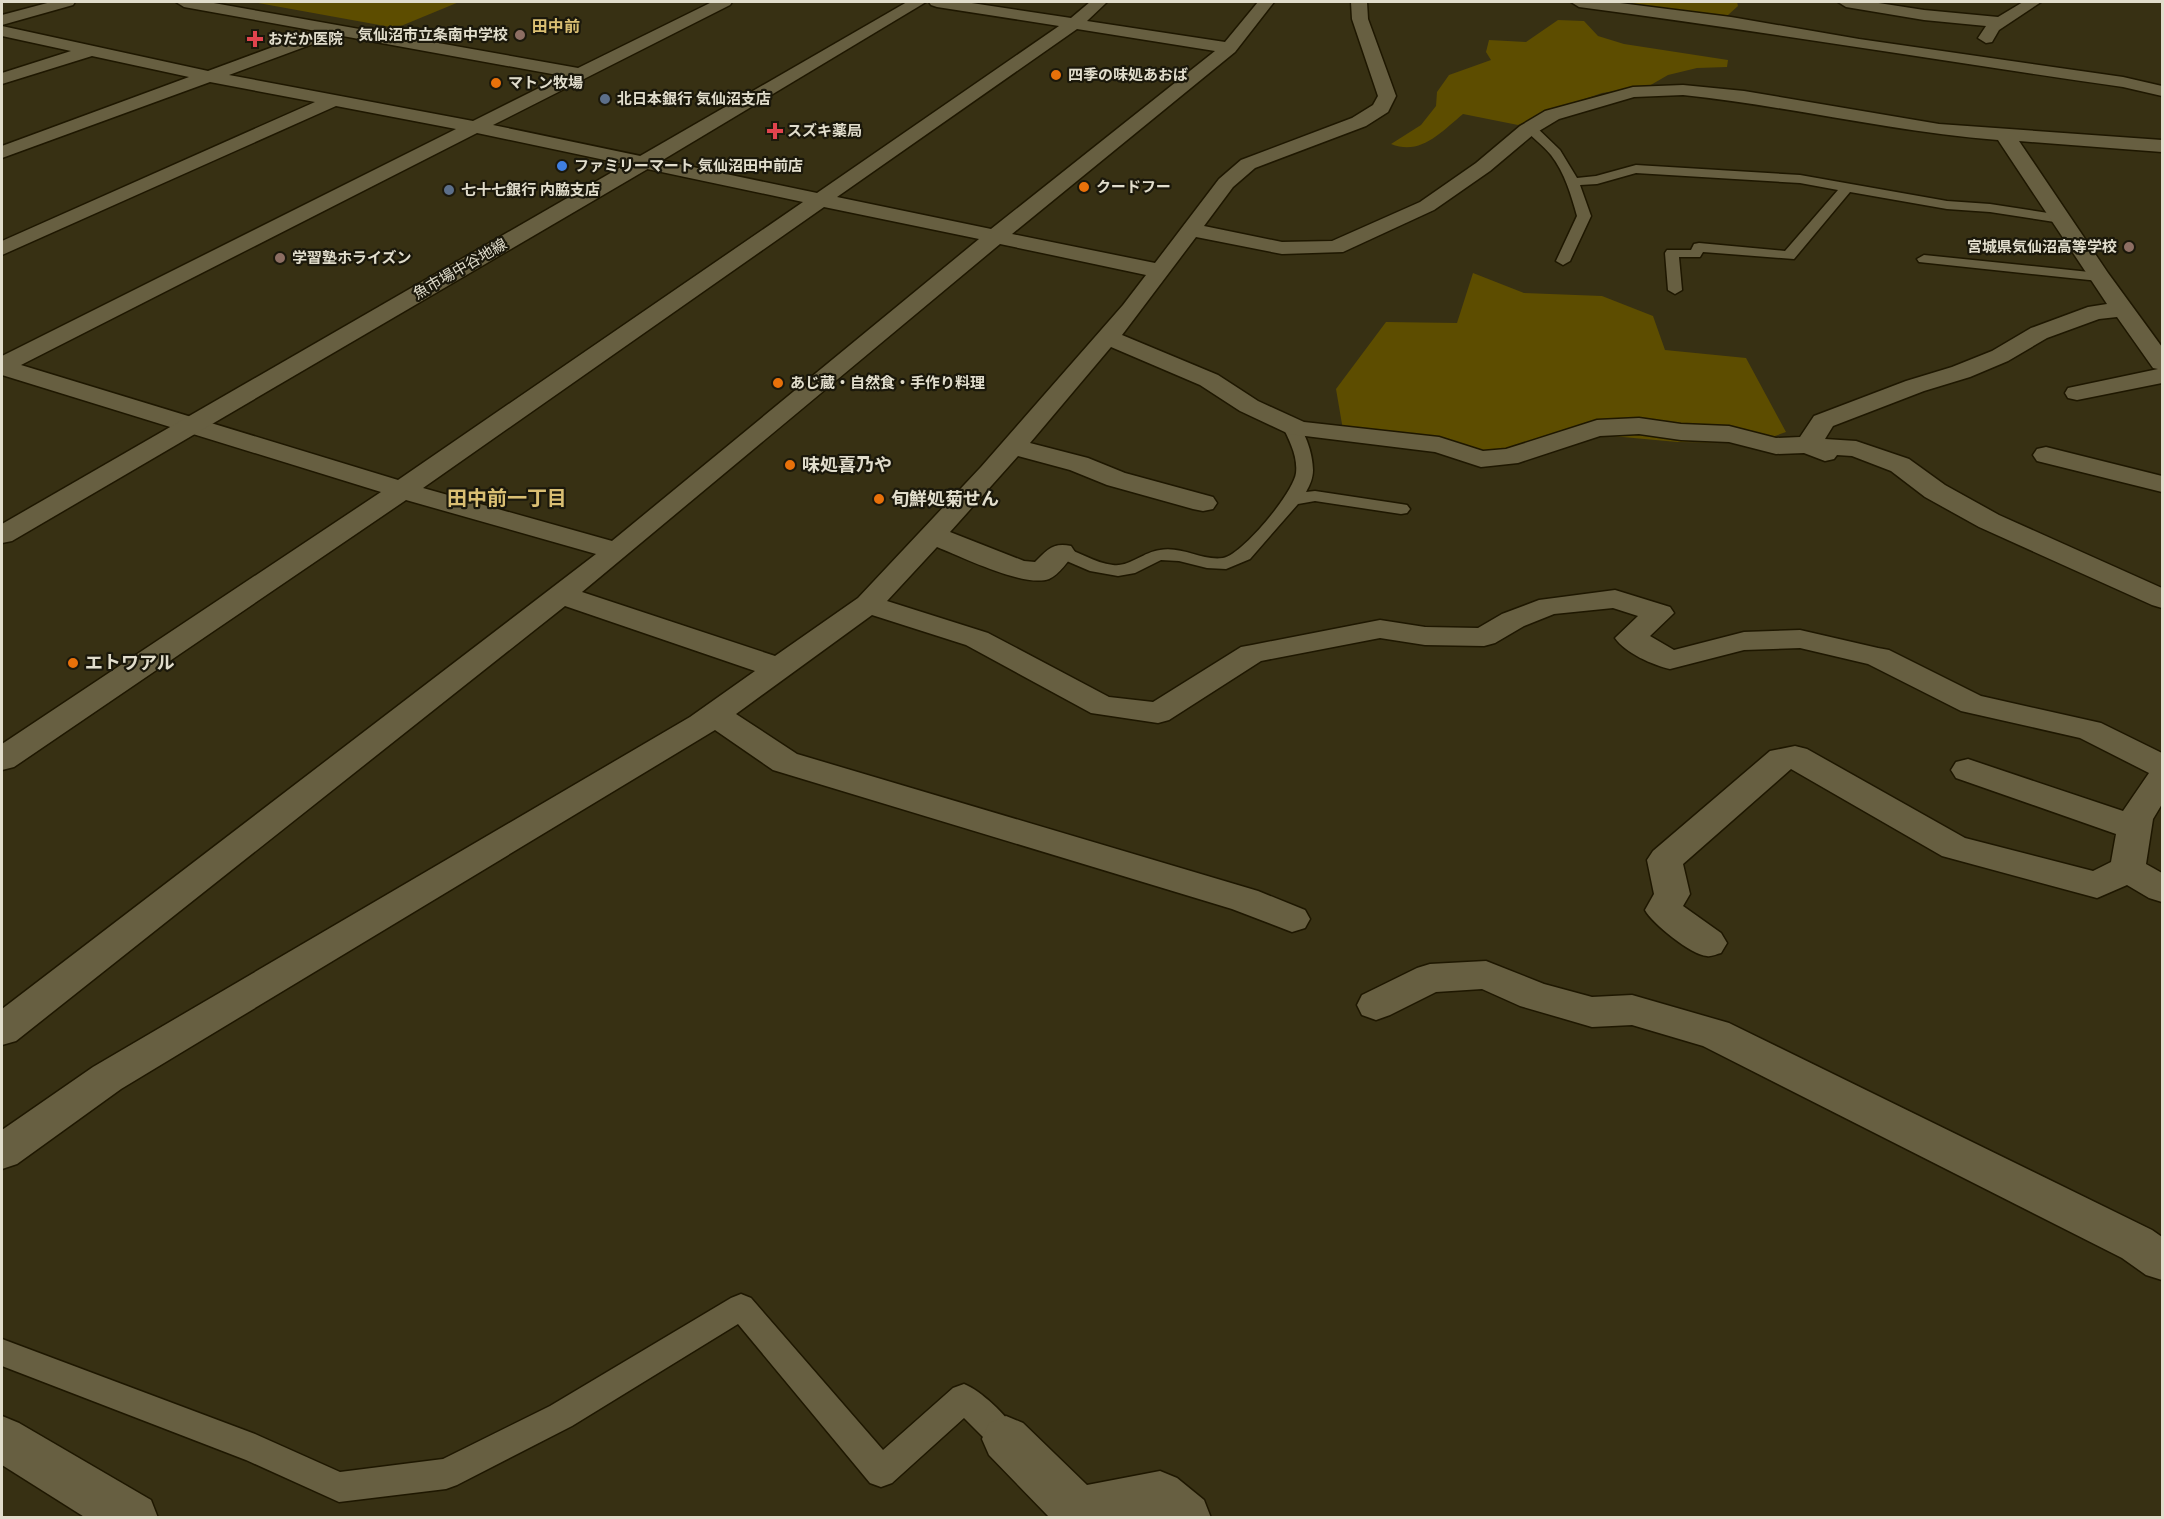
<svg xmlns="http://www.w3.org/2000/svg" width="2164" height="1519" font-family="'Varela Round','Noto Sans JP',sans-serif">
  <rect width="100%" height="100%" fill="#373013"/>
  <g fill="#5d4d00">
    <path d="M253,2H459L396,28Z"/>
    <path d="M1596,2H1737L1738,6L1728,15H1710Z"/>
    <path d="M1558,20L1584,21L1598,36L1624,44L1728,60L1727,67L1697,68L1668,75L1649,86L1602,93L1541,114L1518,125L1463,114C1441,132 1421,156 1391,144L1421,125L1436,106L1437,92L1449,75L1491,60L1486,52L1489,40L1526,42Z"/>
    <path d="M1473,273L1524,293L1602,296L1653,316L1665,350L1746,358L1786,432L1755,443L1677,442L1601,435L1487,452L1414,450L1343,430L1336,389L1386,322L1457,323Z"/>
  </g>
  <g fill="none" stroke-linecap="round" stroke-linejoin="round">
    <defs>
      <g id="service">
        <path d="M1530,124L1534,125L1560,150L1577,178L1596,176L1636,165L1800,175L1947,201L1990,204L2061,215L2068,219L2061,223L1990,212L1947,209L1850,192L1794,259L1703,252L1700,257H1679L1682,290L1675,294L1668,290L1665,253L1667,250H1691L1694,244L1699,243L1785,251L1838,190L1800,183L1636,173L1597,184L1580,185L1591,216L1570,261L1563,265L1556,261L1577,216C1571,195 1565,173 1551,155C1543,145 1532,138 1524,128Z"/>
        <path d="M1924,255L2099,273L2106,277L2099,281L1919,262L1917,259Z"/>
        <path d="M1290,420C1305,424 1313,456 1313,470C1313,478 1310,485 1306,492L1315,491L1401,504L1407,505L1410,509L1407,513L1401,514L1315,501L1298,504L1250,559L1226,569L1207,568L1179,561L1161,560L1135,573L1118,576L1090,571L1055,556L1052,552L1055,548L1061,547C1079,551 1094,563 1113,565C1130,567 1143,552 1160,550C1182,546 1202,561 1223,558C1242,555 1294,492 1296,473C1298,456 1289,440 1282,425Z"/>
        <path d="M741,1294L751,1298L883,1450L953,1388L964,1384C982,1391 1013,1421 1021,1439L1017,1449L1006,1454L995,1449L964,1418L892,1483L881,1487L870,1483L738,1324L572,1426L457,1485L446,1489L339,1502L246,1460L2,1366V1339L255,1434L340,1472L443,1459L550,1406L731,1298Z"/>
      </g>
      <g id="minor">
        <path d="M51,2H75L73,5L2,25V15Z"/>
        <path d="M176,2H208L578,68L712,2H732L730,5L493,125L817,193L1059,26L937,7L931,5L929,2H965L1071,18L1090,2H1107L1087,21L1225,42L1258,2H1274L1235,52L1012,234L1155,263L1219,179L1241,160L1352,118L1373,105L1378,96L1352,19L1351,2H1367L1368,19L1396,96L1388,112L1366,126L1255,168L1233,187L1204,226L1282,242L1332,241L1420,202L1476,163L1520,126L1545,111L1633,87L1683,85L1744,91L1939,124L2162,140V152L2019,141L2108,273L2162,347V383L2077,400L2068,398L2065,393L2068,388L2158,369L2153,368L2117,317L2099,319L2047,338L2008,361L1970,377L1924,391L1833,426L1825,439L1856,441L1909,459L1945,485L1999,515L2162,588V608L2152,605L1979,527L1925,497L1891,471L1852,456L1837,455L1834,459L1825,461L1804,453L1776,454L1729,442L1681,440L1639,434L1600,436L1518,463L1481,467L1435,452L1289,434L1240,411L1200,385L1111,347L1030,443L1088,458L1125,473L1213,497L1217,503L1213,509L1203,511L1193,509L1107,485L1070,470L1018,456L950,532L1024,561L1035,562C1047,550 1053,542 1071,546L1075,552C1069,560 1059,575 1049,579C1025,588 962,557 937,547L887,601L988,633L1109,697L1153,702L1241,647L1252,645L1380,620L1425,627L1478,628L1502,614L1539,600L1615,590L1670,607L1674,613L1650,636L1674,650L1744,632L1800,630L1878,648L1889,650L1981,696L2101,723L2162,753V804L2153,819L2146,864L2162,873V902L2149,898L2127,885L2097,898L1942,856L1791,769L1683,864L1690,894L1683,906L1721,933L1727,943L1721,953C1717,954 1711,957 1707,956C1691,955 1652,923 1645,910L1654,894L1647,860L1653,851L1770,751L1795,746L1807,749L1965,838L2093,871L2111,862L2116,834L1956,778L1951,770L1956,762L1968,759L2123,811L2149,773L2080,738L1961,711L1868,664L1800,648L1744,650L1670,669C1653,665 1625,653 1615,638L1638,616L1613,608L1554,614L1524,626L1495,643L1484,646L1425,645L1380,638L1261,661L1169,720L1158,723L1091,713L966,645L872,615L736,714L797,754L1258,891L1305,910L1310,919L1305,928L1292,932L1232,909L773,770L715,730L121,1089L17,1164L2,1169V1130L93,1067L690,717L755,671L565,606L16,1041L2,1045V1009L596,554L406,500L14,767L2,770V744L381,492L2,375V356L456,129L336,106L2,255V241L315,102L210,82L2,158V146L189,77L92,56L2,84V73L71,51L2,36V26L208,71L316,31L184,7ZM1077,29L1215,51L991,229L837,197ZM337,35L563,76L473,121L229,75ZM1683,95C1789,106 1892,132 1998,140L2107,304L2088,307L2031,328L1992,351L1952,367L1906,381L1814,416L1800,437L1776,438L1729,426L1681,424L1639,418L1597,420L1506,449L1483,451L1439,437L1304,422L1258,401L1218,375L1122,335L1196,237L1282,254L1343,252L1434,210L1490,171L1534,134L1559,119L1634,97ZM477,133L803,202L398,480L21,365ZM824,207L979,239L612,541L423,488ZM1000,244L1146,275L1123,305L981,467L858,598L775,656L582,592Z"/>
        <path d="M1571,2H1612L1731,17L1859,39L2123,77L2162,86V96L2123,87C1942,61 1761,31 1579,7Z"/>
        <path d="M1838,2H1872L1924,10L1998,17L2023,2H2041L1999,30L1992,42L1986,43L1978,38L1986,26L1924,20L1846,7Z"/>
        <path d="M2046,447L2162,476V492L2037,461L2033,455L2037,449Z"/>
        <path d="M1486,961L1544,984L1592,997L1632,995L1729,1023L2152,1230L2162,1237V1280L2146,1275L2122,1258L1703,1046L1632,1025L1592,1027L1520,1006L1482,989L1436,992L1390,1015L1376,1020L1362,1015L1357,1005L1362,995L1417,968L1430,964Z"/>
        <path d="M2,1416L19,1423L151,1500L158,1518H86L2,1465Z"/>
        <path d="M1006,1416L1023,1423L1087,1485L1160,1471L1177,1478L1204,1500L1211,1518H1050L989,1455L982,1439L989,1423Z"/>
      </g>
      <path id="tertiary" d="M907,2H926L651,167L12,541L2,543V524Z"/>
    </defs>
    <use href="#service" stroke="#1e1700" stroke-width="3"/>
    <use href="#minor" stroke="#1e1700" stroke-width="3"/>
    <use href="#tertiary" stroke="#1e1700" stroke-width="3"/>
    <use href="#service" fill="#675f41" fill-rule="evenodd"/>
    <use href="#minor" fill="#675f41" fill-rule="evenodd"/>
    <use href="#tertiary" fill="#675f41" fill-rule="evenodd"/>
  </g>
  <g fill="#8d6e63" stroke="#1b180b" stroke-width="2">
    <circle cx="520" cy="35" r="6"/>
    <circle cx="2129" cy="247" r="6"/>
    <circle cx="280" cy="258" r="6"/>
  </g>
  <g fill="#e0444e" stroke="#1b180b" stroke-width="2">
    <path d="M252 30h6v6h6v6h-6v6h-6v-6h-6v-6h6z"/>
    <path d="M772 122h6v6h6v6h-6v6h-6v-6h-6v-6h6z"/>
  </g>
  <g fill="#e8710a" stroke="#1b180b" stroke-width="2">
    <circle cx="1056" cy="75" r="6"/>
    <circle cx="496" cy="83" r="6"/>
    <circle cx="1084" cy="187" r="6"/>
    <circle cx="778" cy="383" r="6"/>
    <circle cx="790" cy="465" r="6"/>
    <circle cx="879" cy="499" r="6"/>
    <circle cx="73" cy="663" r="6"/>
  </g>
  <g fill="#5c6f8a" stroke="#1b180b" stroke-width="2">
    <circle cx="605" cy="99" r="6"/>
    <circle cx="449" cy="190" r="6"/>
  </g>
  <circle fill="#3f7fe0" stroke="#1b180b" stroke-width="2" cx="562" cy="166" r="6"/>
  <g text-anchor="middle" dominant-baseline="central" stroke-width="4.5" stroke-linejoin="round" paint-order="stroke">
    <g font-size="15" font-weight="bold" fill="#e1ddcc" stroke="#1b180b" text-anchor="start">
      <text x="508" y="35" text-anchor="end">気仙沼市立条南中学校</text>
      <text x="268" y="39">おだか医院</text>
      <text x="1068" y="75">四季の味処あおば</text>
      <text x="508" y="83">マトン牧場</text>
      <text x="617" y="99">北日本銀行 気仙沼支店</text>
      <text x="787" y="131">スズキ薬局</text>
      <text x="574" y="166">ファミリーマート 気仙沼田中前店</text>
      <text x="1096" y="187">クードフー</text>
      <text x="461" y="190">七十七銀行 内脇支店</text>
      <text x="2117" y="247" text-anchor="end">宮城県気仙沼高等学校</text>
      <text x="292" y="258">学習塾ホライズン</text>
      <text x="790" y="383">あじ蔵・自然食・手作り料理</text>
    </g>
    <g font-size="15" fill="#e1ddcc" stroke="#1b180b">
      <text transform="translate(460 269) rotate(-30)">魚市場中谷地線</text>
    </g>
    <g font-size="16" font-weight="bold" fill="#dabf73" stroke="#1b180b">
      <text x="556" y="27">田中前</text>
    </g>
    <g font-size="18" font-weight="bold" fill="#e1ddcc" stroke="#1b180b" text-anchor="start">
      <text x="802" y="465">味処喜乃や</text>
      <text x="891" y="499">旬鮮処菊せん</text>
      <text x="85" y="663">エトワアル</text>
    </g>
    <g font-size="20" font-weight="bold" fill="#dabf73" stroke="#1b180b">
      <text x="507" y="499">田中前一丁目</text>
    </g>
  </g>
  <rect width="2164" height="1519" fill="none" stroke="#e1ddcc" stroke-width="6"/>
</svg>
